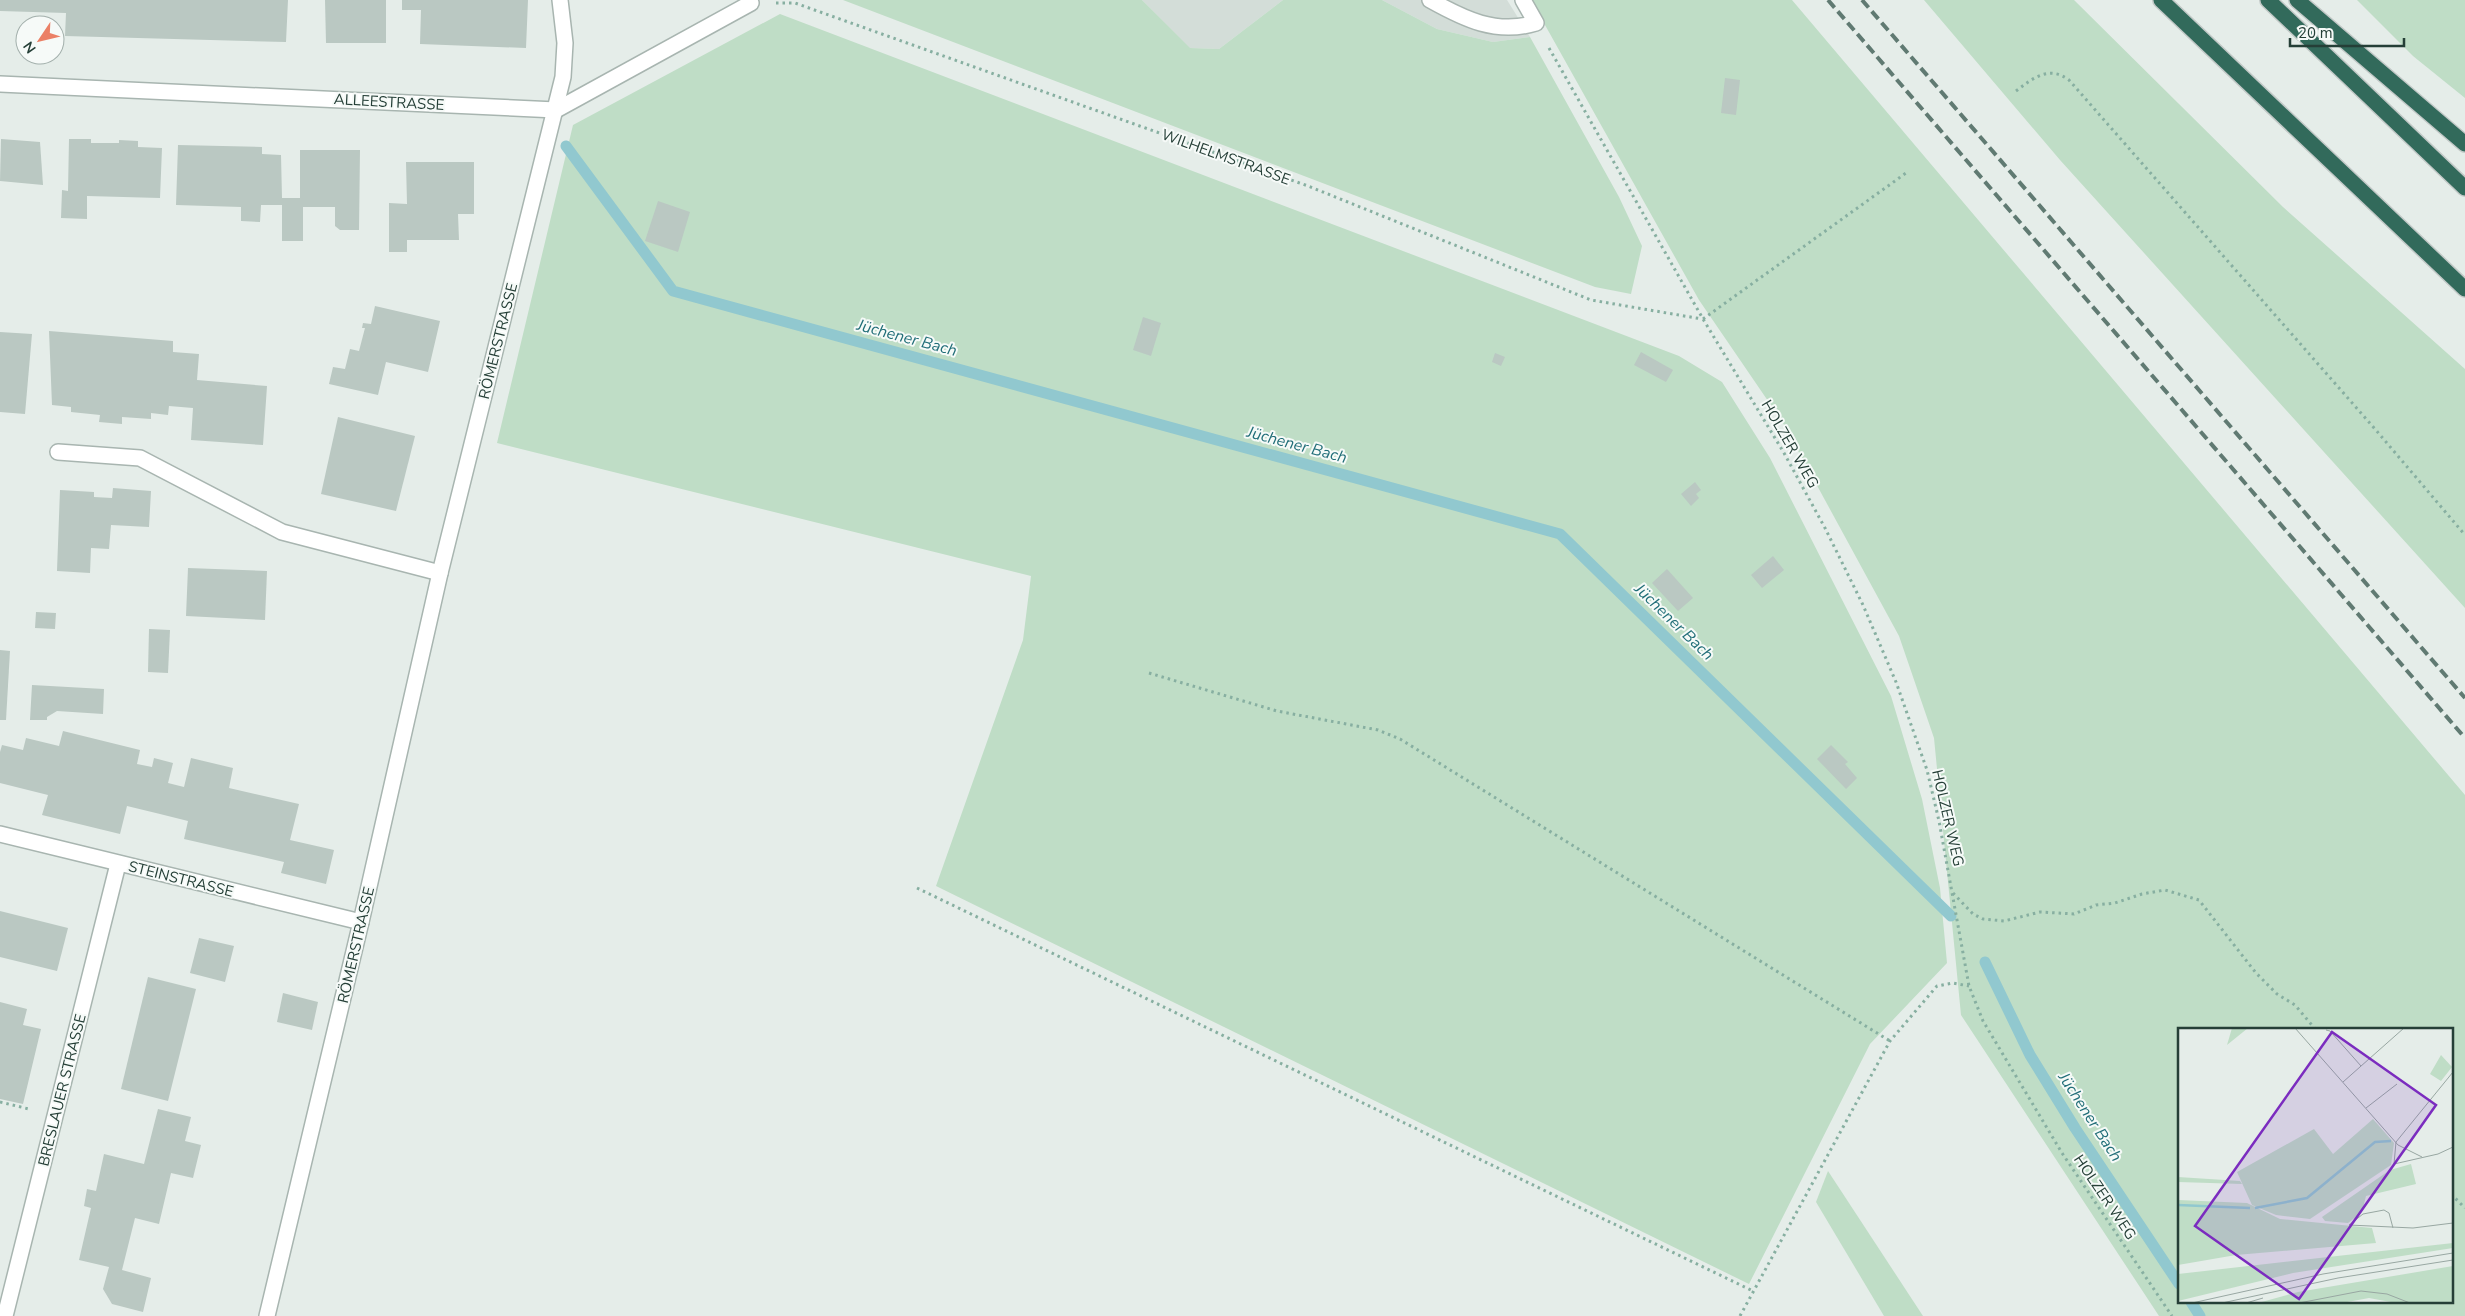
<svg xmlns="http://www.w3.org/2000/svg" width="2465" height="1316" font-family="'Nunito Sans',sans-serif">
  <rect width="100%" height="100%" fill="#e5ede9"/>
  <g fill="#d3ddd8">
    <path d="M1142,0H1283L1219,49L1189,48Z"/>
    <path d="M1382,0H1507L1530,37L1493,42L1437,29Z"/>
  </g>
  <g fill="#bfddc6" fill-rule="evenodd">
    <path d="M843,0H1142L1190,48L1219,49L1283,0H1382L1437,29L1493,42L1530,37L1619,197L1642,246L1631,294L1595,287Z"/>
    <path d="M1531,0H1792L2465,795V1316H2159L1961,1015L1934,738L1899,636L1783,423L1699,300ZM2179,1030H2451V1302H2179Z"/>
    <path d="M1924,0H2074L2283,207L2465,369V608L2060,160Z"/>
    <path d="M2357,0H2465V98L2413,56Z"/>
    <path d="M780,14L1679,356L1722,382L1770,458L1891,696L1922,799L1940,888L1947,963L1870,1044L1749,1284L936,886L1023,640L1031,576L497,443L573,125Z"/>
    <path d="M1828,1171L1923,1316H1884L1816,1202Z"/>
  </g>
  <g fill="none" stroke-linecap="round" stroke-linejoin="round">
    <g stroke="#91c8cf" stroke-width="11">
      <path d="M566,146L673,291L1560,534L1951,916"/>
      <path d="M1985,962L2030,1055L2075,1128L2179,1284"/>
      <path d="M2191,1302L2200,1316"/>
    </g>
  </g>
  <g fill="#bac8c2">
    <path d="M0,0H288L286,42L65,36L66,13L0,11Z"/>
    <path d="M325,0H386V43H326Z"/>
    <path d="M402,0H528L526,48L420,44L421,10H402Z"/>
    <path d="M1725,78L1740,80L1736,115L1721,113Z"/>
    <path d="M1,139L40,142L43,185L0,181Z"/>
    <path d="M69,139H91V143H119V140L138,141V147L162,148L160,198L87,196V219L61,218L62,190L68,191Z"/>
    <path d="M178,145L262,147V154L281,155L282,198H300V150H360L359,230H340L335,226V207H303V241H282V205H261L260,222L241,221V207L176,205Z"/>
    <path d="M406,162H474V214H458L459,240H407V252H389V203L407,204Z"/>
    <path d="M658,201L690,212L678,252L645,241Z"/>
    <path d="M375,306L440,321L428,372L386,362L378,395L329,384L333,367L345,369L350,349L359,351L365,328H362L363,323L371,324Z"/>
    <path d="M1143,317L1161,323L1151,356L1133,350Z"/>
    <path d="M49,331L173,341V352L199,354L197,380L267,386L263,445L191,440L193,408L169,406L168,415L151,413V419L122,417V424L99,422L100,415L71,412V407L52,405Z"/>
    <path d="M0,332L32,334L25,414L0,412Z"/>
    <path d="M1641,352L1673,370L1666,382L1634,365Z"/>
    <path d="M1495,353L1505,357L1501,366L1492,362Z"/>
    <path d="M338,417L415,436L396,511L321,494Z"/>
    <path d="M1695,482L1701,490L1696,494L1699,498L1691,506L1681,494Z"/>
    <path d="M113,488L151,491L149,527L111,525L109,549L91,548L90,573L57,571L60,490L94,492V497L112,498Z"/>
    <path d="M1773,556L1784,570L1762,588L1751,575Z"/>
    <path d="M188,568L267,571L265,620L186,616Z"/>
    <path d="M1667,569L1693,598L1678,611L1652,583Z"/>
    <path d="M36,612L56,613L55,629L35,628Z"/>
    <path d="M149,629L170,630L168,673L148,672Z"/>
    <path d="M0,650L10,651L6,720H0Z"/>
    <path d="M32,685L104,689L103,714L57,711L47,717V720H30Z"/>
    <path d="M63,731L140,750L137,764L152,767L154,758L173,763L168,783L184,787L191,758L233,768L229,788L299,804L290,840L334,850L326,884L281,873L284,862L184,839L188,821L160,814L127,806L120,834L42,815L48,795L0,783V752L2,745L23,750L26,738L59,746Z"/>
    <path d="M1831,745L1848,762L1845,764L1857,778L1846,789L1817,759Z"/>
    <path d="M0,911L68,928L57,971L0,957Z"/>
    <path d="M199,938L234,946L225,982L190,973Z"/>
    <path d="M148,977L196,989L168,1101L121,1089Z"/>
    <path d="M283,993L318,1002L312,1030L277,1022Z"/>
    <path d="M0,1002L27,1009L23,1025L41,1029L23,1104L0,1099Z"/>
    <path d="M158,1109L191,1117L185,1141L201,1145L193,1178L171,1173L159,1224L135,1218L122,1270L151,1278L143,1312L112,1304L103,1289L109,1267L79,1260L91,1208L84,1206L87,1189L96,1191L104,1154L144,1164Z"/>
  </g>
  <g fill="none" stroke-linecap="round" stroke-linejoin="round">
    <defs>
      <g id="service">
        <path d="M1430,0C1464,19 1496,35 1536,23L1523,0"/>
        <path d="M58,452L140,458L282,532L440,573"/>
      </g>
      <g id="minor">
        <path d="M0,84L556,110L751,3L749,0"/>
        <path d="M0,834L361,922"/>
        <path d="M5,1316L118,864"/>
        <path d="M267,1316L361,922L440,573L563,77L565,43L560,0"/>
      </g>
      <g id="motorway">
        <path d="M2161,0L2465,289"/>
        <path d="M2268,0L2465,188"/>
        <path d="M2297,0L2465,144"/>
      </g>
    </defs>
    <use href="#service" stroke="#a8b5b0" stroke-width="18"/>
    <use href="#minor" stroke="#a8b5b0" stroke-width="18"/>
    <use href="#motorway" stroke="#c2c9c7" stroke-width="18"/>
    <g stroke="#87afa1" stroke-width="3" stroke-dasharray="2.5 4" stroke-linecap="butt">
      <path d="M776,3H795L1308,186L1591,300L1702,319"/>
      <path d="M1549,48L1703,319L1784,453L1825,528L1863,605L1896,682L1927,770L1939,821L1969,986L1983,1021L2062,1153L2172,1316"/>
      <path d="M2016,91C2033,78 2049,65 2069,80L2375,429L2465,535"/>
      <path d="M1703,319L1906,173"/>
      <path d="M1149,673L1277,711L1378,730L1400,739L1890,1041"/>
      <path d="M917,888L1753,1291"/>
      <path d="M1953,893L1973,914L1983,919L2004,921L2040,912L2074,914L2096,905L2115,903L2142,894L2165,890L2199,900L2256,973L2277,994L2295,1005L2316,1030"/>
      <path d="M0,1102L29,1109"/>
      <path d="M2451,1194L2465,1208"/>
      <path d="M1740,1316L1890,1041L1937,986L1953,983L1969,986"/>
    </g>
    <use href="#service" stroke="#fff" stroke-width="15"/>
    <use href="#minor" stroke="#fff" stroke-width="15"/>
    <use href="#motorway" stroke="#326a5b" stroke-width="15"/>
    <g stroke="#607a72" stroke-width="4" stroke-dasharray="10 5" stroke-linecap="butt">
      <path d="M1828,0L2465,738"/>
      <path d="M1862,0L2465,698"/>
    </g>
  </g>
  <g text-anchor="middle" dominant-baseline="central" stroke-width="4" stroke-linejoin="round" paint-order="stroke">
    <g font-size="15" fill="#253f37" stroke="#f6faf8">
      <text transform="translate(389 102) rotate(3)">ALLEESTRASSE</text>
      <text transform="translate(1226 157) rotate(20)">WILHELMSTRASSE</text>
      <text transform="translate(498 341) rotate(-76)">RÖMERSTRASSE</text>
      <text transform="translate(1790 444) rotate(60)">HOLZER WEG</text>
      <text transform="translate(1948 818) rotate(77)">HOLZER WEG</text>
      <text transform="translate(181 879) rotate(14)">STEINSTRASSE</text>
      <text transform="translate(356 945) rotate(-77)">RÖMERSTRASSE</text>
      <text transform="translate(62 1090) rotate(-76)">BRESLAUER STRASSE</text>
      <text transform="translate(2105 1197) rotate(56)">HOLZER WEG</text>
    </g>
    <g font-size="16" font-style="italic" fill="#216e78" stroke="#f6faf8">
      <text transform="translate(907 338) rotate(15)">Jüchener Bach</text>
      <text transform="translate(1297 445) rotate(15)">Jüchener Bach</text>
      <text transform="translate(1674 622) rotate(44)">Jüchener Bach</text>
      <text transform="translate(2090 1117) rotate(57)">Jüchener Bach</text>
    </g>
  </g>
  <g transform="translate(2178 1028)">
    <rect width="275" height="275" fill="#e5ede9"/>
    <path d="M54,0H70L49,17ZM263,27L274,39L263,53L252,46ZM195,91L216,115L213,137L132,191L98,187L74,177L59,144L136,101L155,126ZM233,136L238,156L188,168L184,184L170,195L147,193L144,189L212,142ZM0,149L62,153L64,156L0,154ZM0,172L69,175L102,191L194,200L198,215L58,227L0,237ZM275,215V220L115,245L0,273V246ZM275,238V275H218L191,270L164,275H80L120,264Z" fill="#bfddc6"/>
    <path fill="none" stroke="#91c8cf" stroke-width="2.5" d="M0,177L72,180M77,180L129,170L197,114L213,113"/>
    <path fill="none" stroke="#98a7a2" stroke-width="1" d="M117,0L220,117L244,129M148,2L152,3L183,38M275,44L218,114L216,136L260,126L275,119M165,54L226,0M188,80L219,56M171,197L235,200L275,195M171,197L185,186L206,182L211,185L215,200M14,275L145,246L275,225M44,275L160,250L275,232M68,275L85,270M121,275L183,263L209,266L232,275"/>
    <path fill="#7b2cbf" fill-opacity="0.15" stroke="#7b2cbf" stroke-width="2.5" d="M154,4L258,77L121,271L17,198Z"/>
    <rect width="275" height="275" fill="none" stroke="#253f37" stroke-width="2.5"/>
  </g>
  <g transform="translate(40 40) rotate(235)"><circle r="24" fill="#f6faf8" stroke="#a2afab"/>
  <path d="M0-4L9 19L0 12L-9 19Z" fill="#eb8066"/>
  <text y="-8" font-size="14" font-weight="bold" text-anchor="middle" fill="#253f37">N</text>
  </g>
  <path d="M2290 38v8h114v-8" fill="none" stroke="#253f37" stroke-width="2.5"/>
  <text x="2298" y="38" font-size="15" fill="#253f37" stroke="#f6faf8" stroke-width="4" paint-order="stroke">20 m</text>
</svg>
